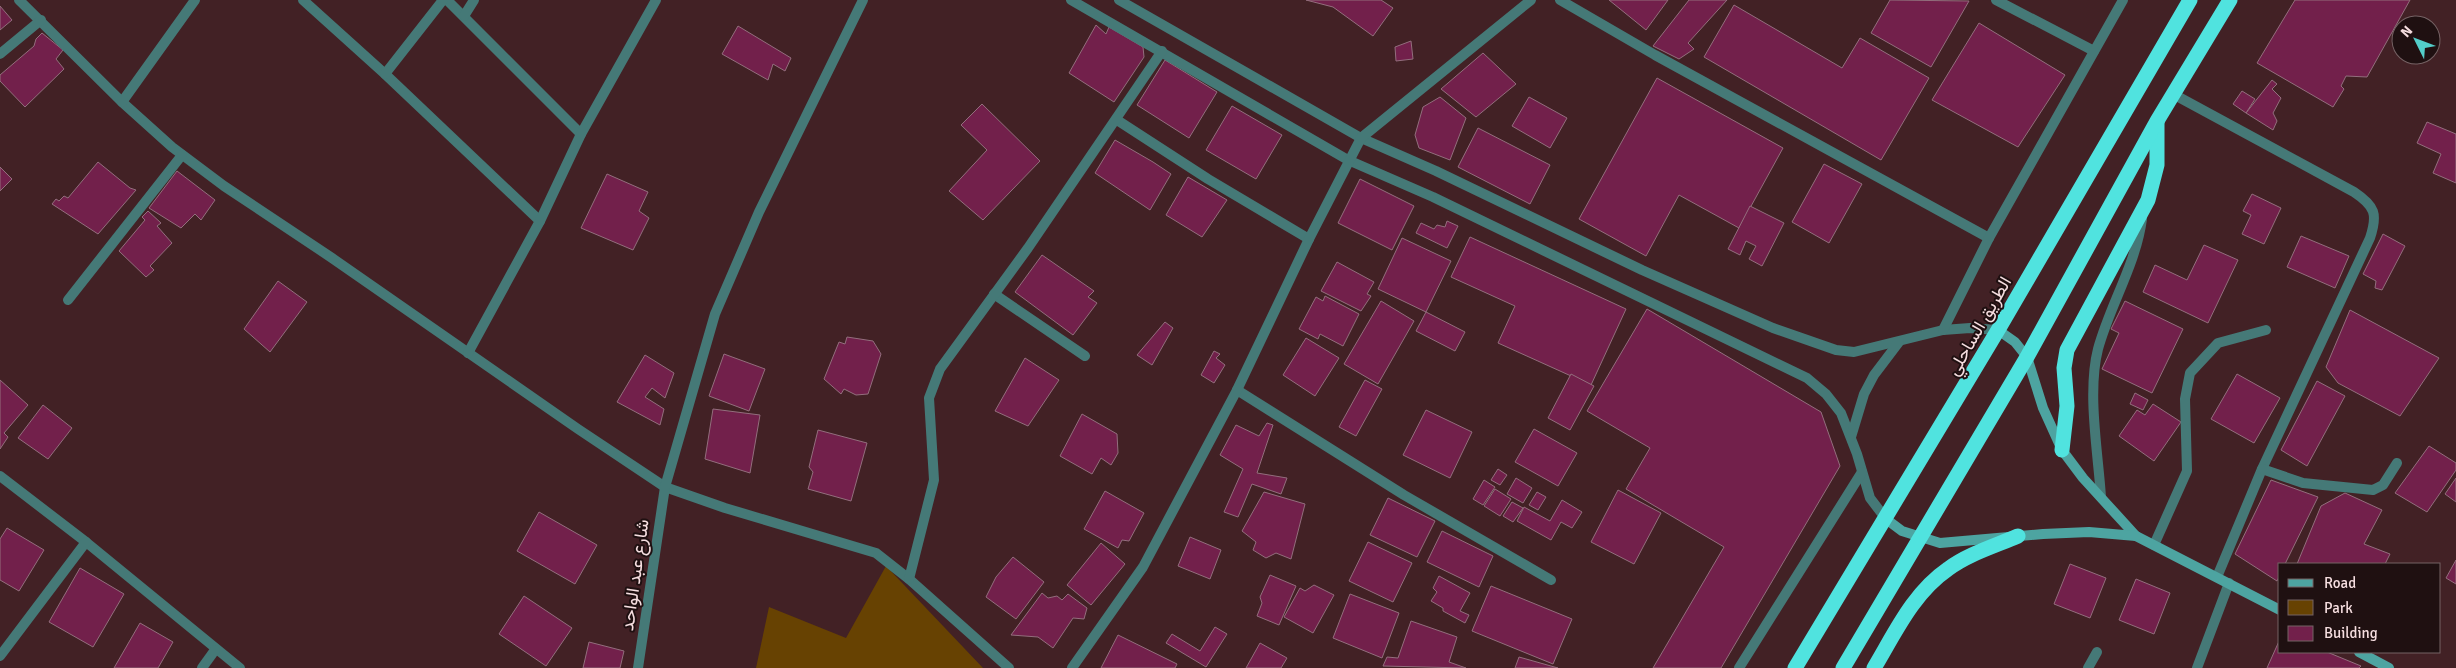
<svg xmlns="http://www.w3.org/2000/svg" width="2456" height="668" font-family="Signika,Vazirmatn,sans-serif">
  <rect width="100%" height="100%" fill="#422125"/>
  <path fill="#674202" d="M886,566L983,668H756L769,607L846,638Z"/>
  <g fill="#72204b" stroke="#936e7d">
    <path d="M1306,0H1381L1393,8L1373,36L1333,7Z"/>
    <path d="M1609,0H1668L1646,30Z"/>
    <path d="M1689,0H1727L1688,43L1694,49L1679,59L1653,46Z"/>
    <path d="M1890,0L1969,1L1931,67L1871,33Z"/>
    <path d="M2295,0H2410L2367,77L2346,76L2341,86L2344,89L2333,107L2257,63Z"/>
    <path d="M1734,5L1842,68L1860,38L1929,78L1881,160L1704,57Z"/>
    <path d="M0,6L12,20L0,30Z"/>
    <path d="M1979,23L2065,75L2018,147L1932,100Z"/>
    <path d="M1096,25L1106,34L1109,27L1143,47L1144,57L1114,102L1069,73Z"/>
    <path d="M738,26L791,58L785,71L773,64L768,80L722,54Z"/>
    <path d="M42,33L63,50L56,59L64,69L25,107L0,81V75L34,46L36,39Z"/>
    <path d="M1411,41L1413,59L1396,61L1395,47Z"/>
    <path d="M1483,53L1516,84L1476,117L1441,89Z"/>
    <path d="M1165,60L1217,92L1189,138L1137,105Z"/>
    <path d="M1657,78L1783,148L1739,228L1679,195L1646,256L1579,219Z"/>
    <path d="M2272,80L2277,84L2272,89L2281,98L2273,113L2277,121L2273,130L2246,113Z"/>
    <path d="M2242,91L2255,99L2246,113L2233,104Z"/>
    <path d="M1440,97L1466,118L1450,160L1419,148L1415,135L1423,107Z"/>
    <path d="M1529,97L1567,118L1550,148L1512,126Z"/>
    <path d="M982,104L1040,161L983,220L949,191L987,150L961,125Z"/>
    <path d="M1232,106L1282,135L1256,179L1206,150Z"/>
    <path d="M2427,122L2456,134V183L2433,173L2441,154L2417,143Z"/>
    <path d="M1478,128L1550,165L1530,204L1458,167Z"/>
    <path d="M1115,140L1153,162L1171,174L1150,210L1095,173Z"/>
    <path d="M98,162L130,188L136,190L98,234L52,204L56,199L59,201L64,196L68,198Z"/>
    <path d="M1824,164L1862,184L1829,243L1792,222Z"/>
    <path d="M0,167L12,179L0,191Z"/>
    <path d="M177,171L215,200L201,220L195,214L181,228L149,208Z"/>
    <path d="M607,174L648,192L639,211L649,218L633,250L581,228Z"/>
    <path d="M1188,177L1227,200L1202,237L1166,215Z"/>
    <path d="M1360,179L1414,206L1392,250L1338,223Z"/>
    <path d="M2252,194L2281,208L2264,244L2242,234L2251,215L2243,211Z"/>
    <path d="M1750,206L1784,223L1762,266L1749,259L1756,246L1746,241L1740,255L1728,249Z"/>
    <path d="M148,211L161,223L157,226L172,243L150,266L154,270L146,277L119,251L145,220L142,217Z"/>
    <path d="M1447,221L1458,226L1447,248L1416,233L1421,223L1434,229L1437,225L1445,227Z"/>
    <path d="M2383,234L2405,246L2382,290L2375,288L2376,281L2363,274Z"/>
    <path d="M2301,236L2349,256L2335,288L2287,267Z"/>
    <path d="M1470,237L1626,309L1591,385L1498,343L1515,306L1451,277Z"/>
    <path d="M1402,238L1451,261L1426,312L1378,289Z"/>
    <path d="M2204,245L2238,260L2208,323L2143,292L2155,265L2187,280Z"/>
    <path d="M1042,255L1094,291L1088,297L1097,303L1073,335L1015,292Z"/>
    <path d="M1337,262L1374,282L1367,294L1371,296L1361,311L1321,291Z"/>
    <path d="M278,281L307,302L270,352L244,329Z"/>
    <path d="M1325,296L1359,314L1343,346L1320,334L1318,339L1299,329L1316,297L1323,301Z"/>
    <path d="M1381,301L1414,321L1378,384L1344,364Z"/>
    <path d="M2125,301L2183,329L2152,393L2102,369L2119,333L2111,329Z"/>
    <path d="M1647,309L1821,412L1840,466L1721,668H1653L1724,547L1626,489L1650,448L1587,411Z"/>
    <path d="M2350,310L2439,358L2400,416L2338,383L2326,367Z"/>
    <path d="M1426,312L1465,332L1455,351L1416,331Z"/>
    <path d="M1165,322L1173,328L1152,365L1137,355Z"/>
    <path d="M847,337L873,341L881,354L868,394L856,395L844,389L841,394L824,379L839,342L845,344Z"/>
    <path d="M1306,338L1339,358L1315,396L1283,375Z"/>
    <path d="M1214,351L1220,354L1216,358L1225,365L1214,383L1201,375Z"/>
    <path d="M724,354L765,369L749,411L709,396Z"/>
    <path d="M645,355L674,373L665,398L652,388L645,397L664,409L660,425L617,402Z"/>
    <path d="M1025,358L1059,380L1028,426L995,411Z"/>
    <path d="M1571,374L1594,386L1570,430L1548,418Z"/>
    <path d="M2237,374L2280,398L2254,443L2211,419Z"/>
    <path d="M0,380L28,405L4,433L8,437L0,449Z"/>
    <path d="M1365,380L1382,389L1356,436L1339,427Z"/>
    <path d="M2317,381L2345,396L2307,466L2281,450Z"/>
    <path d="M2135,393L2148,400L2143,410L2130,404Z"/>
    <path d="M2153,404L2181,422L2154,461L2119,436L2137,410L2145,415Z"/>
    <path d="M43,405L72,428L48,459L18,438Z"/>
    <path d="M713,409L760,415L750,473L705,459Z"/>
    <path d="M1426,410L1472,432L1450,478L1403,455Z"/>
    <path d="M1082,414L1117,434L1118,453L1111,465L1101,458L1092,474L1060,456Z"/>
    <path d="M1267,423L1273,425L1257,473L1287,478L1281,494L1252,484L1238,517L1224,512L1243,469L1220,455L1236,425L1259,436Z"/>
    <path d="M1534,429L1577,453L1558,486L1515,462Z"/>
    <path d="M818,430L867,443L851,501L808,489L813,472L809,467Z"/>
    <path d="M2429,446L2456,463V470L2427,512L2395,493Z"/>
    <path d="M1498,469L1507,475L1500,485L1491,480Z"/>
    <path d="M1516,478L1532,488L1523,503L1507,494Z"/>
    <path d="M2456,478V502L2445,494Z"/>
    <path d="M1484,480L1495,487L1483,505L1473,499Z"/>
    <path d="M2271,480L2318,497L2285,564H2280V575L2277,581L2235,554Z"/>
    <path d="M1495,489L1511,499L1500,516L1484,506Z"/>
    <path d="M1618,490L1661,513L1634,564L1591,542Z"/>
    <path d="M1105,491L1144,513L1129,541L1122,540L1118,548L1084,529Z"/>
    <path d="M1264,492L1305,504L1291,559L1276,553L1266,558L1253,550L1256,542L1242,531Z"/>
    <path d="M1537,492L1546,497L1538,510L1529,505Z"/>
    <path d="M2345,493L2382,510L2364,544L2390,554L2385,564H2297L2321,506Z"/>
    <path d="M1388,498L1435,521L1417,557L1370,535Z"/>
    <path d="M1562,500L1582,512L1572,528L1561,522L1551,540L1517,521L1524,507L1550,521Z"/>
    <path d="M1512,502L1523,508L1513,522L1503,516Z"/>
    <path d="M539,512L597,545L575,584L517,551Z"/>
    <path d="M7,528L44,550L19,591L0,580V539Z"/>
    <path d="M1442,531L1493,556L1479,587L1427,562Z"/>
    <path d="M1190,537L1221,550L1210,579L1178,566Z"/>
    <path d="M1368,542L1412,563L1393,602L1349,581Z"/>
    <path d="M1101,543L1125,564L1091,605L1067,585Z"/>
    <path d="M1013,557L1044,582L1016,619L986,597L996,577Z"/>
    <path d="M2456,560V584L2446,578Z"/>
    <path d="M2070,564L2106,578L2090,618L2054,604Z"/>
    <path d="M80,568L124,594L93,647L49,622Z"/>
    <path d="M1270,575L1296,586L1279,625L1257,616L1262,603L1260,597Z"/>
    <path d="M1439,576L1470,593L1460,611L1469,615L1465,623L1443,611V608L1431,601L1437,592L1433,588Z"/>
    <path d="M2136,579L2170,593L2154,634L2119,620Z"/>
    <path d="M1314,585L1334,595L1313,633L1284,617L1300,588L1305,591Z"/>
    <path d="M1491,586L1572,619L1553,664L1472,631Z"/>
    <path d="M1042,593L1048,598L1057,596L1062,600L1068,594L1087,608L1084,619L1073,618L1053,648L1038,637L1011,635Z"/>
    <path d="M1350,594L1399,613L1382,658L1333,638Z"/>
    <path d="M524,596L572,628L546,666L499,634Z"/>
    <path d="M1411,621L1457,637L1449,662L1466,668L1383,666L1387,657L1398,658Z"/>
    <path d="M140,623L173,642L158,668H114Z"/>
    <path d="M1215,627L1227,634L1206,667L1166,643L1172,634L1200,651Z"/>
    <path d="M1118,635L1177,664L1175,668H1101Z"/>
    <path d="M2280,639V652H2327L2361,666L2359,668H2267Z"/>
    <path d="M589,642L624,651L620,668H583Z"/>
    <path d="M1260,643L1287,658L1281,668H1246Z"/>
    <path d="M1519,657L1558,668H1515Z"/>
  </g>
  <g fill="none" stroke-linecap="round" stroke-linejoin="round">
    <g stroke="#457977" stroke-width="10">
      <path d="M19,0L122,102L172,147L224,186L332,258L578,429L665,487L725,508L876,553L909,579L1009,668"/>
      <path d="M303,0L385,74L540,221"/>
      <path d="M447,0L581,134"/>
      <path d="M1071,0L1348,160L1433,197L1807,378L1826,394L1841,413L1857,454L1870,498L1886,519"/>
      <path d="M1119,0L1361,138L1436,171L1642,270L1773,328L1836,350L1854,352L1943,330L1970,328L1998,330"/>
      <path d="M1560,0L1655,55L1989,238"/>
      <path d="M1996,0L2094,51"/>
      <path d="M464,16L474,0"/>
      <path d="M0,54L41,20"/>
      <path d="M385,74L443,0"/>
      <path d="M2173,94L2354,192C2375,206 2378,214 2370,238L2262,469L2217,577"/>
      <path d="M122,102L195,0"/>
      <path d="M1117,120L1208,179L1309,239"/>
      <path d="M994,294L1085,356"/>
      <path d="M68,300L182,155"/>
      <path d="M1943,330L1989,238L2123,0"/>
      <path d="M468,353L540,221L581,134L656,0"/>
      <path d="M1237,390L1404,495L1551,580"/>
      <path d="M1851,437L1864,394L1874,375L1899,342"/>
      <path d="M2262,469L2303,483L2373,490L2383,485L2397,463"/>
      <path d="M0,476L86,542L240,668"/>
      <path d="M2101,497C2098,452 2087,392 2098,349C2110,305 2136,264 2142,219"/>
      <path d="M2154,545L2187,471L2185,399L2190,373L2218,343L2266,330"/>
      <path d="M909,579L934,480L929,398L940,369L1028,248L1162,51"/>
      <path d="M0,656L86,542"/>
      <path d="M202,668L215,650"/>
      <path d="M638,668L665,487L715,314L759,212L863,0"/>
      <path d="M1072,668L1143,567L1237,390L1309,239L1361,138L1531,0"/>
      <path d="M1739,668L1862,472"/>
      <path d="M2088,668L2097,652"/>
      <path d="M2197,668L2229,583"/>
    </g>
    <g stroke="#4da4a1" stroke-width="10">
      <path d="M1998,330L2015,342L2027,357L2043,408L2062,450L2083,478L2136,536L2280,610"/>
      <path d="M1886,519L1902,531L1940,543L2043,534L2089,532L2136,536"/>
      <path d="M2359,652L2389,668"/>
    </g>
    <g stroke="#50e3df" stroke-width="15">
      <path d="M2062,450L2067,406L2064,368L2067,350L2148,200L2157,165V122"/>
      <path d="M1795,668L1998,330L2190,0"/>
      <path d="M1843,668L2027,357L2157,121L2230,0"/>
      <path d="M1874,668C1895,633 1913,593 1948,569C1968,554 1995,546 2018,536"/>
    </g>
  </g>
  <g text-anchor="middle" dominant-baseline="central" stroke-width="4" stroke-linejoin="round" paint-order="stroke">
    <g font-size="18" fill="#f6dee0" stroke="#1f1011">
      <text transform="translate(1979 326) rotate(-60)">الطريق الساحلي</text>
      <text transform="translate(635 575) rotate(-82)">شارع عبد الواحد</text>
    </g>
  </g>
  <rect x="2278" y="563" width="162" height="90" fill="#1f1011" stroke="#756264"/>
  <rect x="2288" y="579" width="25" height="8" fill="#4da4a1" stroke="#756264"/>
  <text x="2324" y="588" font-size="15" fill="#f6dee0">Road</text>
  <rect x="2288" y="600" width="25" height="15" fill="#674202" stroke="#756264"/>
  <text x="2324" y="613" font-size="15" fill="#f6dee0">Park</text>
  <rect x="2288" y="626" width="25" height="15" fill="#72204b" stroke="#756264"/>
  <text x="2324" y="638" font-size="15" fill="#f6dee0">Building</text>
  <g transform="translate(2416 40) rotate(312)"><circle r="24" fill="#1f1011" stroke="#756264"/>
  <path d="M0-4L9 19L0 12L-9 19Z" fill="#53cdc9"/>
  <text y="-8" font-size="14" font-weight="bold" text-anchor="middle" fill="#f6dee0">N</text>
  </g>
</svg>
